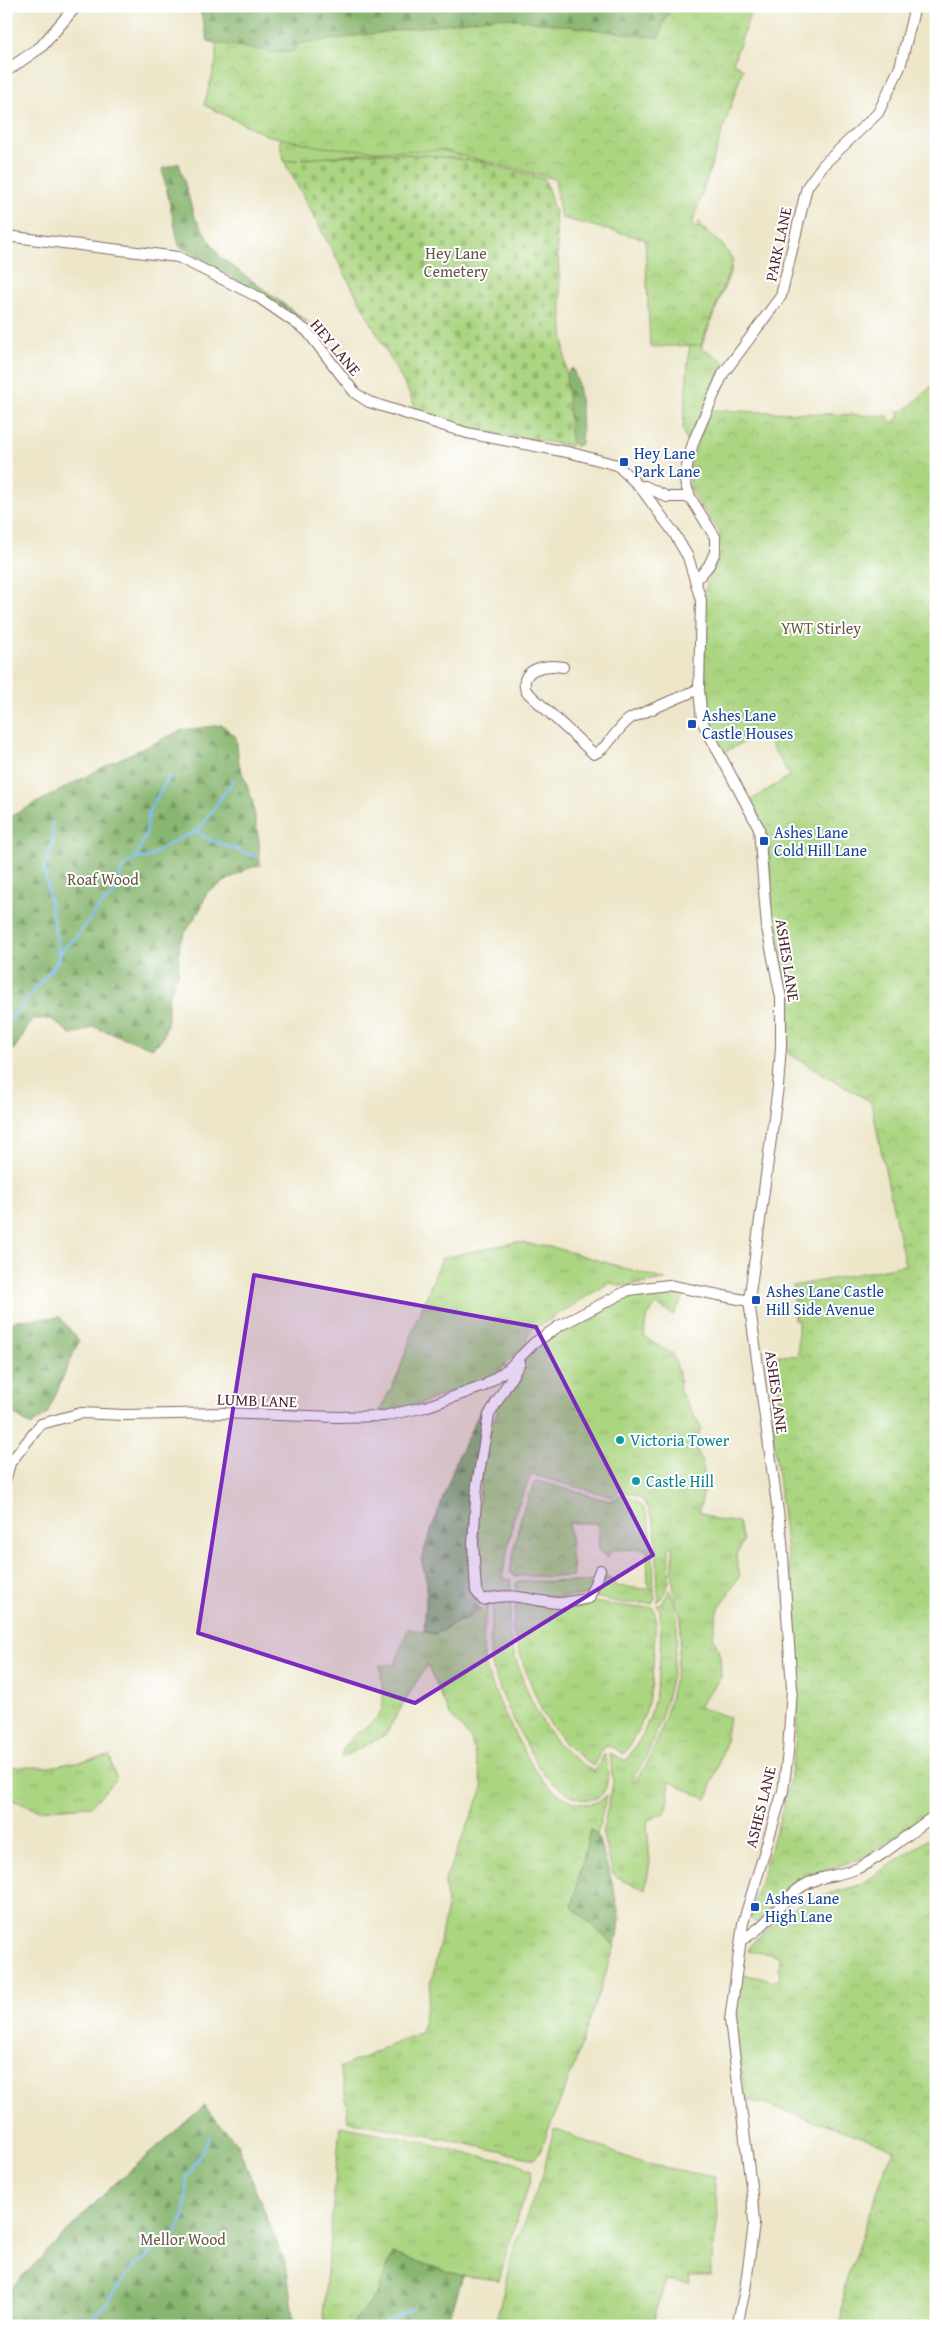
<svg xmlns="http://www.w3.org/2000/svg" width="942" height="2332" font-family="'Gentium Book Plus',serif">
  <defs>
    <pattern id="grass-tufts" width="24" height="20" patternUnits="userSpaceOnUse" patternTransform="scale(1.25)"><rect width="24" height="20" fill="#abd581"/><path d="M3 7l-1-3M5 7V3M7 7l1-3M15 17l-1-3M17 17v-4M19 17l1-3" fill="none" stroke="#95b670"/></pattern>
    <pattern id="forest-firs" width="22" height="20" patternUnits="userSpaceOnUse" patternTransform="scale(1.25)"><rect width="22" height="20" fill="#88b66f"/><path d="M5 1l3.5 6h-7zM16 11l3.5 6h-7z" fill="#71935b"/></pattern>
    <pattern id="cemetery-stones" width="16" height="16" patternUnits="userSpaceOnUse" patternTransform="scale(1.25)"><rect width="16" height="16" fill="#abd581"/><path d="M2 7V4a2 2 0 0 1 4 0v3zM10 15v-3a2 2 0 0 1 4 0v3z" fill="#95b670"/></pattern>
    <pattern id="park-crowns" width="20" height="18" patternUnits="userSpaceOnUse" patternTransform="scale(1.25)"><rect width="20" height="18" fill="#abd581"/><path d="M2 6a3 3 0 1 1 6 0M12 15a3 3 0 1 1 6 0" fill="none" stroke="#95b670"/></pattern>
  </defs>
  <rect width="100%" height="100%" fill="#fff"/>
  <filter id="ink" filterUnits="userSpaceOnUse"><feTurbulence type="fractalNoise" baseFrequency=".02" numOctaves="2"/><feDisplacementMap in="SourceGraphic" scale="10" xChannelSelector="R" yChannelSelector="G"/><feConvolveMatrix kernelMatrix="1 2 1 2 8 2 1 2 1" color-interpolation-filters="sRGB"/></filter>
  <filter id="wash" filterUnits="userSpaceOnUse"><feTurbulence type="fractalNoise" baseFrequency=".0096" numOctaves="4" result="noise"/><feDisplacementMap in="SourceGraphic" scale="20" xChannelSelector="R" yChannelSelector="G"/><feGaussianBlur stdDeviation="1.12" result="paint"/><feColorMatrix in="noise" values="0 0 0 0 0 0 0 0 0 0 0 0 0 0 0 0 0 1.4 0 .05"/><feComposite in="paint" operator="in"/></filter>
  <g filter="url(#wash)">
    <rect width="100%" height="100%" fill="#ede6c9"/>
    <g fill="url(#grass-tufts)" stroke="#7a7a56">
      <path d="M282,92L469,112L482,162L426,155L374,153L284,161L280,144Z"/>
      <path d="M699,221L732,268L701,347L725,362L687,443L683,429Z"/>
      <path d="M517,1242L556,1248L666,1280L625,1286L609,1283L529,1332L527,1343L495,1375L420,1404L379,1412L398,1375L417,1319L442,1258Z"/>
      <path d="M651,1292L685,1295L673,1315L656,1304L646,1319L644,1337L673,1354L679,1374L680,1391L701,1428L695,1446C708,1470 706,1485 699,1511L715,1520L738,1522L743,1540L736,1558L740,1575L717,1612L713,1635L720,1656L721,1677L698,1707L729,1717L724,1748L707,1799L670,1782L666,1812L647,1821L650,1863L645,1889L623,1881L613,1874L602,1833L613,1784L610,1753L626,1761C631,1752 638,1743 643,1734C660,1696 662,1652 660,1611L657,1605L662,1604L670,1590C673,1598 677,1611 677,1620C679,1659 659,1749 632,1778L634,1781C663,1751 681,1663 681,1622C681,1614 677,1607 675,1600C672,1582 673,1564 673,1546L669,1547C669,1564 674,1591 657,1602L659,1599C654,1570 665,1511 635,1495C630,1493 624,1492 620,1490L612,1497L534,1475L530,1477L515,1513L502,1578L511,1580V1590L502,1589L488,1596L481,1590C474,1511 476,1418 531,1354C545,1339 566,1328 584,1318C606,1307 626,1296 651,1292Z"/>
      <path d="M604,1576L611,1579L616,1586L654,1590L655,1598L652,1603H623L585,1595L558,1598L516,1593V1583L518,1581L595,1582Z"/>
      <path d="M511,1599C513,1611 507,1621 509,1633C517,1670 536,1722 563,1749C573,1758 584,1765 594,1772L605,1753C618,1809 582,1811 548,1778C532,1762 492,1680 491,1659C489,1641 491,1622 494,1605Z"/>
      <path d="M517,1600L567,1608L582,1607L592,1602L641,1608L653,1607L656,1617L652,1684L646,1710L639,1730L624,1754L608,1745L604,1746L593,1766L566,1745L543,1714L527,1674L512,1630Z"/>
      <path d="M488,1606C484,1623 482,1641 484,1659C489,1686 524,1757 542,1779C558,1797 587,1815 607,1795L597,1834L590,1830L572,1907L615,1946L574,2066L539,2154L534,2159L445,2139L348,2121L345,2092L339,2068L421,2032L447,1907L445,1880L483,1788L471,1739L450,1715L427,1664L385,1735L341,1758C343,1731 380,1728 383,1704C384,1692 381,1677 380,1665H395L408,1629L435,1634Z"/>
      <path d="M110,1756L116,1779L91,1806L37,1810L6,1797V1767H49Z"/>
      <path d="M340,2126L424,2142L464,2153L518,2163L532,2170L530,2182L519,2212L499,2280L463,2276L393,2255L377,2294L351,2326H326L323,2316Z"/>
      <path d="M554,2129L642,2163L714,2177L718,2217L710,2276H689L690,2284L666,2280L652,2326H495L514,2247L542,2177Z"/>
    </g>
    <g fill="url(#forest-firs)" stroke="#696a4d">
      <path d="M199,6H670L659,38L498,17L298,44L293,52C265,53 234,49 208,41Z"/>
      <path d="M179,163L194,216L220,257L312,325L179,246L162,169Z"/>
      <path d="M572,368C581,382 583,427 581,444L575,447L569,441L565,375Z"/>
      <path d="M222,725L236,737L239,764L252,799L259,841L260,865L247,869L207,892L201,908L180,941L178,974L168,999V1020L162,1040L152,1048L94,1027L72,1035L51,1019H33L15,1048L6,1056V819L113,762L182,730Z"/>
      <path d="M60,1317L79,1341L47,1414L31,1426L6,1408V1325L17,1320Z"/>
      <path d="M491,1395L473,1478L469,1543L471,1592L481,1610L435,1634L424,1631L427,1583L421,1559L457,1459L482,1407Z"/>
      <path d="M590,1830L597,1834L613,1885L620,1920L615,1946L572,1907Z"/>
      <path d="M204,2106L238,2145L287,2268L294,2326H6V2293L110,2188Z"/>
      <path d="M393,2254L463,2276L447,2326H351L377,2294Z"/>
    </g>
    <path fill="url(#cemetery-stones)" stroke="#7a7a56" d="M374,153L426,155L482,162L545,179L555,213L571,447C542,439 512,438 482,432C463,428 434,417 416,409L409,393L284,161Z"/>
    <g fill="url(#park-crowns)" stroke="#7a7a56">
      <path d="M670,6H753L733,63L743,69L692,224C712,236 722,239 733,261L701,345L650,347L645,239L561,218L555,179L442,150L377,151L322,147L266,135L204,105L216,62V43L278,53L293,52L298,44L498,17L659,38Z"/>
      <path d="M936,382V1811L908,1826L881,1847L863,1858L812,1874L792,1883L757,1924L750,1919L751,1911L783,1808L791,1773L797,1729L791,1587L771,1416L779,1408L778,1355L798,1356V1320H794L793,1286L905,1265L871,1102L788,1053V999L774,940L767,833L751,800L790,776L763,732L723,753L708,724L704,692L703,594L722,549L719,531L692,494L689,482L690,464L710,410L888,416L891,423L899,418L898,412L905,410Z"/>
      <path d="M538,1481L610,1501L621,1495C630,1498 639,1500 644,1509C654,1523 653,1571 654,1590L648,1587L647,1549L611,1550L608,1558L599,1551L598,1523H569L573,1577L515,1576L510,1572L521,1516L534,1483Z"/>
      <path d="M936,1834V2326H840L845,2284L886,2166L894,2150L871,2140L745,2098C740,2058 729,2016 742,1977L745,1975L779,1981L780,1956L748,1951L753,1942L803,1901L860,1885Z"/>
    </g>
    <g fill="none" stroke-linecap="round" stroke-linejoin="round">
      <g stroke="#7cbdf1" stroke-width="2.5">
        <path d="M351,11L352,6"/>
        <path d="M52,822L53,843L44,868L59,954"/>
        <path d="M198,831L234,779"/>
        <path d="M135,858L146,835L149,811L170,775"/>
        <path d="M6,1025L57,962L62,950L73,941L97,909L112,896L120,885V872L123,867L135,859L149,857L176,840L198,831L207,839L257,857"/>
        <path d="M83,2326L106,2304L132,2268L173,2237L185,2215L187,2177L210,2137"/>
        <path d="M379,2326L413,2308"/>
      </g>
    </g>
  </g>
  <g filter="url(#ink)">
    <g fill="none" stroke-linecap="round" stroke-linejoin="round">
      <defs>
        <g id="minor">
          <path d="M6,236L178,257L258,297L307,331L355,393L369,402L467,433L572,453L617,465L640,487L674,533L688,557L701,600L699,689L702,721L759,828L767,928L781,998V1047L778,1087L749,1301L782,1541L792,1688L788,1752L783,1791L743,1923L730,2020L752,2194L754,2224L745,2290L737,2326"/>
          <path d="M640,487L645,486L667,497H690"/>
          <path d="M695,578L701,575L709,565L715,552V537L690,497L685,482L688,460L694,440L723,374L781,296L807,187L823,165L878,113L900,67L915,6"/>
          <path d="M563,667C547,664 518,668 526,691L594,754C610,747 616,728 631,718L699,689"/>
          <path d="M520,1363L489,1415L477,1485L473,1544L476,1591L483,1600C514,1591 528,1601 558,1603C568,1603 579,1600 589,1598L600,1570"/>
          <path d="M6,1478L10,1463L41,1424L81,1413L124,1415L222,1413L338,1417L384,1416L425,1407L484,1386L509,1368L534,1343L559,1326L629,1290L668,1285L749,1301"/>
          <path d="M741,1940C768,1927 777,1904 801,1887C817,1876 838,1876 856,1869C885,1856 909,1832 936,1815"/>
        </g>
        <path id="tertiary" d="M6,71L41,47L76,6"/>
      </defs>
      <use href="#minor" stroke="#836562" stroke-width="12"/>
      <use href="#tertiary" stroke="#836562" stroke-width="13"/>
      <use href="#minor" stroke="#fff" stroke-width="10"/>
      <use href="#tertiary" stroke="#fff" stroke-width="11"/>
    </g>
  </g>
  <path fill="#7b2cbf" fill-opacity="0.2" stroke="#7b2cbf" stroke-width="4" stroke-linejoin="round" d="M254,1275L536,1327L653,1555L415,1703L198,1633Z"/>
  <g fill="#1a4fb4" stroke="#fff" stroke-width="2">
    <rect x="619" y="457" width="10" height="10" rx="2.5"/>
    <rect x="687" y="719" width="10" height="10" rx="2.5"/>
    <rect x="759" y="836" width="10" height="10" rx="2.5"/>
    <rect x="751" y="1295" width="10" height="10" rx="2.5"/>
    <rect x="750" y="1902" width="10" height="10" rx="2.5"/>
  </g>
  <g fill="#0f9aa8" stroke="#fff" stroke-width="2">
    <circle cx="620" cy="1440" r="5"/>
    <circle cx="636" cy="1481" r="5"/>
  </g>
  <g text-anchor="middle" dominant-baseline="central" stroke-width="4" stroke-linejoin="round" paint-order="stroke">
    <g font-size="16" fill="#4a1f2b" stroke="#fff">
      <text transform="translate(778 244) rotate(-78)">PARK LANE</text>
      <text transform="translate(336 347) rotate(50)">HEY LANE</text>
      <text transform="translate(788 960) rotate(81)">ASHES LANE</text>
      <text transform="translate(777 1392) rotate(82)">ASHES LANE</text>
      <text transform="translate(257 1400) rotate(2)">LUMB LANE</text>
      <text transform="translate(760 1807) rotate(-76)">ASHES LANE</text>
    </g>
    <g font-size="16" fill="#675645" stroke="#fff">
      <text x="456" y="253">Hey Lane<tspan x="456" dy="18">Cemetery</tspan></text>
      <text x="821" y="628">YWT Stirley</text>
      <text x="103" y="879">Roaf Wood</text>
      <text x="183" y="2239">Mellor Wood</text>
    </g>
    <g font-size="16" fill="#164399" stroke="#fff" text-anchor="start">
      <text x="634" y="453">Hey Lane<tspan x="634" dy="18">Park Lane</tspan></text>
      <text x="702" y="715">Ashes Lane<tspan x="702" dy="18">Castle Houses</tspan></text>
      <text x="774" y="832">Ashes Lane<tspan x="774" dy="18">Cold Hill Lane</tspan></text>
      <text x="766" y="1291">Ashes Lane Castle<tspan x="766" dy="18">Hill Side Avenue</tspan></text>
      <text x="765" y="1898">Ashes Lane<tspan x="765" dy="18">High Lane</tspan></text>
    </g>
    <g font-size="16" fill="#0d838f" stroke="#fff" text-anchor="start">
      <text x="630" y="1440">Victoria Tower</text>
      <text x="646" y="1481">Castle Hill</text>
    </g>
  </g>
  <rect width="942" height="2332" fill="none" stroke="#fff" stroke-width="25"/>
</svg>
